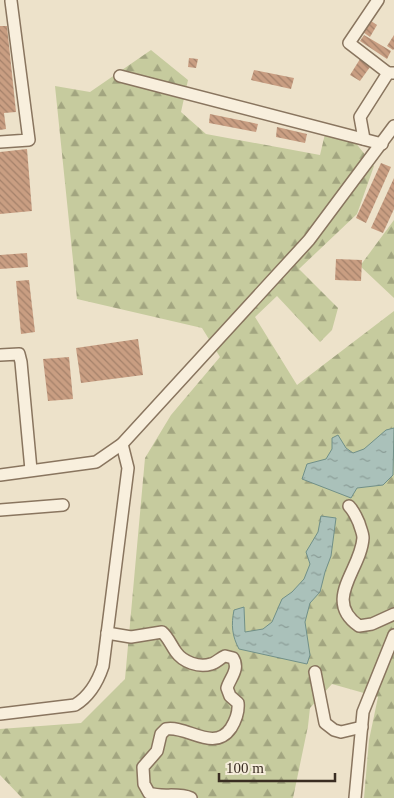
<svg xmlns="http://www.w3.org/2000/svg" width="394" height="798" font-family="'Times New Roman',serif">
  <defs>
    <pattern id="forest-firs" width="22" height="20" patternUnits="userSpaceOnUse" patternTransform="scale(1.25)"><rect width="22" height="20" fill="#c6cb9e"/><path d="M5 1l3.5 6h-7zM16 11l3.5 6h-7z" fill="#a2a580"/></pattern>
    <pattern id="water-ripples" width="26" height="14" patternUnits="userSpaceOnUse" patternTransform="scale(1.25)"><rect width="26" height="14" fill="#aac1ba"/><path d="M2 4q2-2 4 0t4 0M15 11q2-2 4 0t4 0" fill="none" stroke="#8b9d97"/></pattern>
    <pattern id="building-back-hatch" width="6" height="6" patternUnits="userSpaceOnUse" patternTransform="scale(1.25)"><rect width="6" height="6" fill="#c99e82"/><path d="M-1 5l2 2M0 0l6 6M5-1l2 2" fill="none" stroke="#a4816a"/></pattern>
  </defs>
  <rect width="100%" height="100%" fill="#ede2ca"/>
  <g fill="url(#forest-firs)">
    <path d="M151,50L188,80L181,112L206,134L320,155L325,134L355,142L374,166L357,214L299,269L338,308L332,330L320,342L277,296L255,317L297,385L394,311V798H364L369,740L378,697L332,684L310,708L308,726L293,798H22L0,775V729L81,723L125,679L145,458L171,415L220,357L202,328L77,299L55,86L90,92Z"/>
    <path d="M394,220V298L360,266Z"/>
  </g>
  <g fill="url(#water-ripples)" stroke="#719088">
    <path d="M394,428L393,475L383,485L357,488L351,498L302,479L307,464L326,459L332,449V438L338,435L346,448L353,453L364,449L386,430Z"/>
    <path d="M321,516L336,518L331,556L325,572L320,592L310,603L305,622L310,655L307,664L239,649C232,636 231,625 234,610L244,607L245,632L263,629L272,622L282,599L292,592L304,579L310,564L306,552L318,532Z"/>
  </g>
  <g fill="url(#building-back-hatch)">
    <path d="M371,21L377,25L370,37L363,32Z"/>
    <path d="M0,26H7L16,112L4,113L6,129L0,130Z"/>
    <path d="M364,35L391,51L387,59L360,41Z"/>
    <path d="M394,35V49L393,50L387,46Z"/>
    <path d="M189,58L198,59L196,68L188,67Z"/>
    <path d="M360,59L370,67L360,81L350,75Z"/>
    <path d="M254,70L294,78L291,89L251,80Z"/>
    <path d="M210,114L258,124L256,132L209,123Z"/>
    <path d="M277,127L307,134L305,143L276,137Z"/>
    <path d="M27,149L32,211L0,214V152Z"/>
    <path d="M381,163L391,167L366,223L356,218Z"/>
    <path d="M394,178V209L383,233L371,228Z"/>
    <path d="M27,253L28,267L0,269V255Z"/>
    <path d="M336,259L362,260L361,281L335,280Z"/>
    <path d="M29,280L35,332L21,334L16,281Z"/>
    <path d="M138,339L143,375L81,383L76,348Z"/>
    <path d="M69,357L73,399L48,401L43,359Z"/>
  </g>
  <g fill="none" stroke-linecap="round" stroke-linejoin="round">
    <defs>
      <g id="minor">
        <path d="M378,0L349,43L388,73"/>
        <path d="M120,76L382,144"/>
        <path d="M364,139L360,117L388,73H394"/>
        <path d="M0,142L29,140L11,1"/>
        <path d="M0,355L19,354L21,362L31,470"/>
        <path d="M0,475L96,462L122,444L309,240L394,126"/>
        <path d="M349,506C354,511 356,516 359,523C360,527 363,533 363,538C361,570 322,600 359,626L372,624L394,614"/>
        <path d="M0,510L63,505"/>
        <path d="M107,633L131,637L162,632C168,637 171,645 176,652C183,662 199,668 211,664C216,663 220,658 225,656L233,658C240,669 230,678 227,688L230,696L238,703C239,713 236,720 231,728C214,753 187,725 166,729L161,734L157,751L143,767L144,784L149,793C162,798 177,792 191,798"/>
        <path d="M315,672L325,723L334,730L341,732L362,727"/>
        <path d="M0,714L75,705C90,696 98,681 103,666L128,468L122,444"/>
        <path d="M355,798L363,712L394,635"/>
      </g>
    </defs>
    <use href="#minor" stroke="#89755f" stroke-width="14"/>
    <use href="#minor" stroke="#f8efdd" stroke-width="11"/>
  </g>
  <path d="M219 773v8h116v-8" fill="none" stroke="#3a2d22" stroke-width="2.5"/>
  <text x="226" y="773" font-size="15" fill="#3a2d22" stroke="#f4ecd9" stroke-width="4" paint-order="stroke">100 m</text>
</svg>
